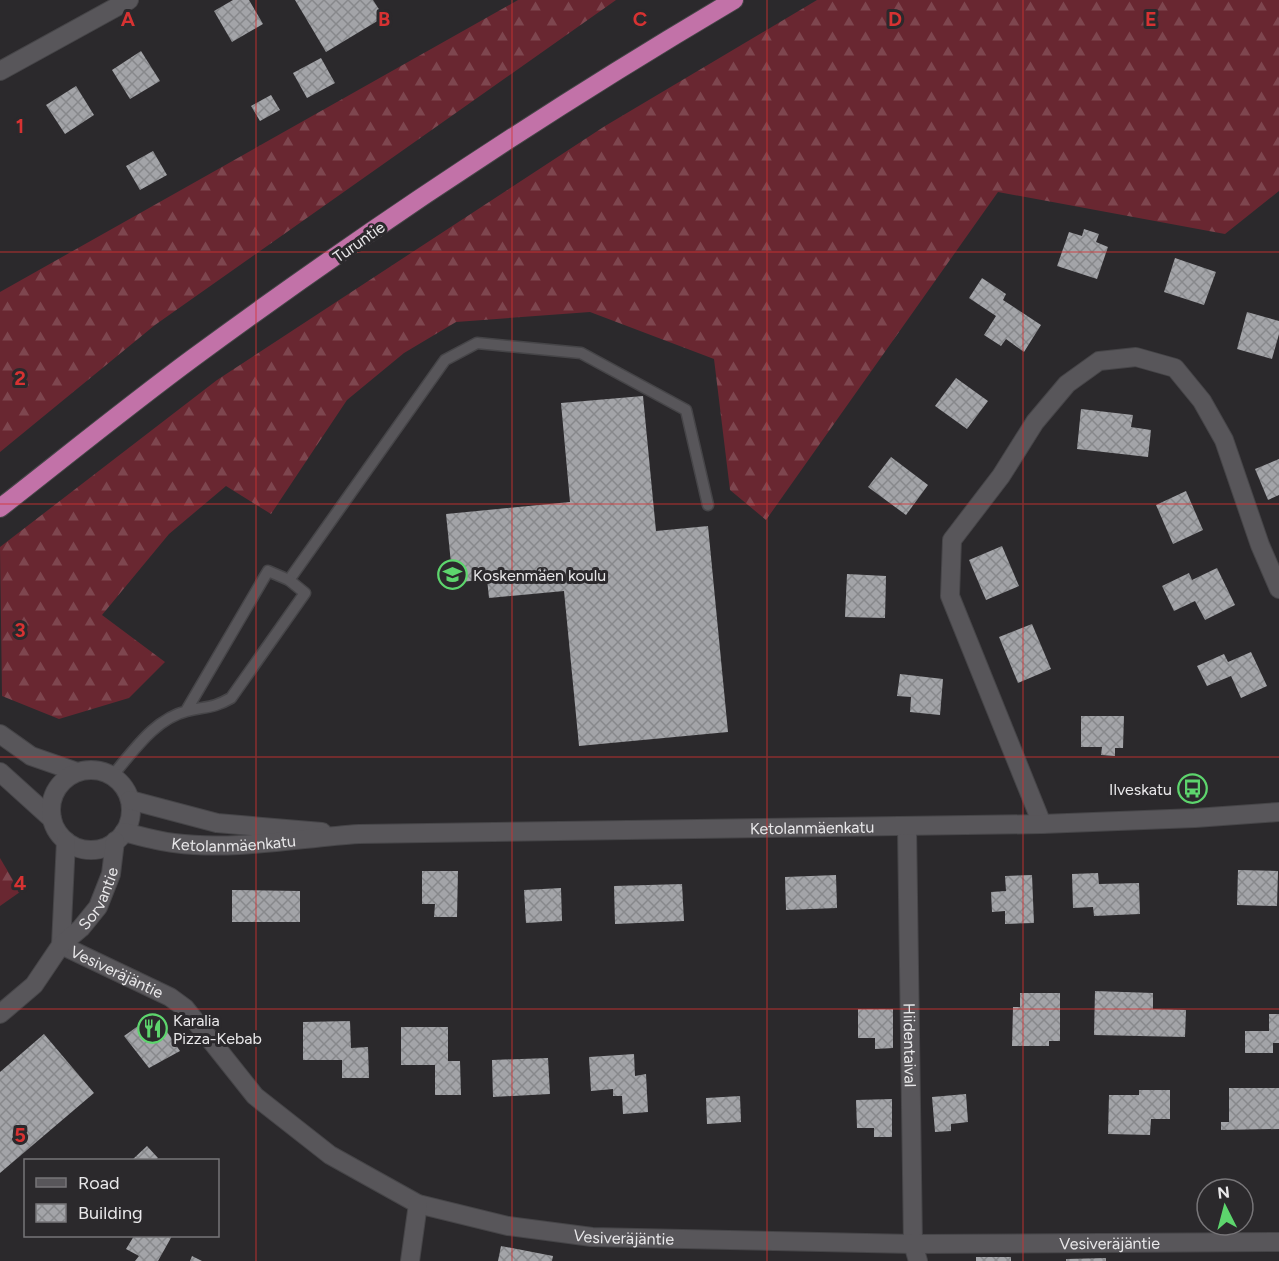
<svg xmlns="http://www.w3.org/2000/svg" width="1279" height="1261" font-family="Figtree,sans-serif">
  <defs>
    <pattern id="forest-firs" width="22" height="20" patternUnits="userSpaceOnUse" patternTransform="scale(1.5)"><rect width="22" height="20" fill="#692731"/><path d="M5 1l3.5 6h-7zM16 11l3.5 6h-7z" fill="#7e464f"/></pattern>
    <pattern id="building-cross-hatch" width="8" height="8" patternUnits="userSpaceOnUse" patternTransform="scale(1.5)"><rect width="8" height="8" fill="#a3a4a8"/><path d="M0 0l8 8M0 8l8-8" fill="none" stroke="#87888b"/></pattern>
  </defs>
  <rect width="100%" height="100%" fill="#2b292c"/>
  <g fill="url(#forest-firs)">
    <path d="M518,0H616L155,325L0,452V292Z"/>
    <path d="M817,0H1279V191L1225,234L998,192L766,520L730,490L714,359L590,312L456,322L404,353L347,400L271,514L226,486L169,534L102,615L165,662L129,698L59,719L2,696L0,547L217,380L605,126Z"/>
    <path d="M0,858L20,892L0,906Z"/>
  </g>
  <g fill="url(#building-cross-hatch)">
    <path d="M233,0H249L263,24L232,42L214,11Z"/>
    <path d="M295,0H373L384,17L326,52Z"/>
    <path d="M141,51L160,81L130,99L112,70Z"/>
    <path d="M321,58L335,83L307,98L293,73Z"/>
    <path d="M76,86L94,115L65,134L46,105Z"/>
    <path d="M271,95L280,110L260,121L251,106Z"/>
    <path d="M153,151L167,175L140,190L126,166Z"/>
    <path d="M1084,229L1099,234L1096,242L1108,247L1097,279L1057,266L1069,232L1082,236Z"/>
    <path d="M1175,258L1216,272L1204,305L1164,292Z"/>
    <path d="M982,278L1006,294L1003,300L1041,325L1024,352L1006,339L1001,346L984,335L996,316L969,298Z"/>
    <path d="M1247,312L1279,321V334L1272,359L1237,349Z"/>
    <path d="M956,378L988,401L967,429L935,406Z"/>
    <path d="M643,396L656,531L708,526L728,732L579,746L564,591L489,598L487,579L453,583L446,514L570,502L561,403Z"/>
    <path d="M1081,409L1133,415L1131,427L1151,430L1148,457L1077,449Z"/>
    <path d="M891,457L928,485L906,515L868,487Z"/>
    <path d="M1279,459V495L1268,500L1255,469Z"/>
    <path d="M1186,491L1203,530L1173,544L1156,505Z"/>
    <path d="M1002,546L1019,586L986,600L969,560Z"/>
    <path d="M1217,568L1235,605L1205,620L1195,601L1174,611L1162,586L1189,573L1192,580Z"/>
    <path d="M847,574L886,576L885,618L845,617Z"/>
    <path d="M1032,624L1051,669L1018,683L999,637Z"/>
    <path d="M1251,652L1267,686L1241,698L1231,676L1207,686L1197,666L1224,654L1228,662Z"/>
    <path d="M900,674L943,679L940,715L910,712L911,697L897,696Z"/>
    <path d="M1081,716H1124L1123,748H1115V756L1101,755L1102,747H1081Z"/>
    <path d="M1238,870L1278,871L1277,906L1237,905Z"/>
    <path d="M422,871H458L457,917H434L435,904H422Z"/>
    <path d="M1098,873L1099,884L1139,883L1140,914L1094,916L1093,907L1073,908L1072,874Z"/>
    <path d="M836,875L837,908L786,910L785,877Z"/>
    <path d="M1032,875L1034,923L1005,924V911L992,912L991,892L1006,891L1005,876Z"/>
    <path d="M682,884L684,921L615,924L614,886Z"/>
    <path d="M561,888L562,921L526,923L524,890Z"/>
    <path d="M232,890L300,891V922H232Z"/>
    <path d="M1095,991L1153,993V1009L1186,1010L1185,1037L1094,1035Z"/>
    <path d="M1020,993H1060V1041H1049V1046H1012L1013,1007H1020Z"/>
    <path d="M858,1009H893V1048L875,1049V1038H858Z"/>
    <path d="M155,1014L180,1051L149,1068L124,1036Z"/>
    <path d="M1269,1014H1279V1043H1273V1053H1245V1031H1269Z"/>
    <path d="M350,1021L351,1048L368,1047L369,1078H342V1060H303V1022Z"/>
    <path d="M401,1027H448V1061H460L461,1095H435V1065H401Z"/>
    <path d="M44,1034L94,1093L0,1173V1072Z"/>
    <path d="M634,1054L635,1076L646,1074L648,1112L623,1114L622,1096H613V1089L591,1091L589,1057Z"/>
    <path d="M548,1058L550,1094L493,1097L492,1060Z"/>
    <path d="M1229,1088H1279V1129L1221,1130V1122H1229Z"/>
    <path d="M1139,1090H1170V1119H1151L1150,1135L1108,1134L1109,1095H1139Z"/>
    <path d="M966,1094L968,1122L951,1124V1131L935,1132L932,1097Z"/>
    <path d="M740,1096L741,1122L707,1124L706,1098Z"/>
    <path d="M892,1099V1137H874V1128H857L856,1100Z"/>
    <path d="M147,1146L158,1158L155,1160H132Z"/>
    <path d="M134,1236H172L158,1261H135L139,1256L126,1249Z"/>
    <path d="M501,1246L553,1256L552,1261H498Z"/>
    <path d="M192,1256L202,1261H190Z"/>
    <rect x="976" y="1257" width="35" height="4"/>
    <path d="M1106,1258V1261H1066V1259Z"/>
  </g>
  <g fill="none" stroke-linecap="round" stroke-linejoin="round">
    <defs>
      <g id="service">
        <path d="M289,580L445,360L477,343L581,353L686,410L708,505"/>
        <path d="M112,776C133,752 154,719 187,711C206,706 212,709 231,698L305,593L289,580L268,571L186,711"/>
      </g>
      <g id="minor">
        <path d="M0,71L129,0"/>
        <path d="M1042,824L950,596L952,540L1001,476L1035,422L1067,384L1099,361L1136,357L1175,368L1202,401L1224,440L1260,545L1279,589"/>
        <path id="s1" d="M907,827L913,1244L918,1261"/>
        <path id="s2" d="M61,945L170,997L185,1008L255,1096L330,1155L418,1204L508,1226L592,1237L913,1244L1279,1242"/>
        <path d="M410,1261L418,1204"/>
      </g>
      <g id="tertiary">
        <path d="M0,734L31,756L77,772"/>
        <path d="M0,772L52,819"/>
      </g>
      <g id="secondary">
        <circle cx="91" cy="810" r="40"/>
        <path d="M130,800L217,823L322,832"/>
        <path id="s3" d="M124,832C140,836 157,841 174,843C235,851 298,838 359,834L1042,824L1195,818L1279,812"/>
        <path d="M61,945L66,841"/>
        <path id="s4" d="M0,1014L34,985L61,945L81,928L98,907L111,874L115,841"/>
      </g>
      <path id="trunk" d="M0,508C64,458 128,406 193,358C367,230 548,110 734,0"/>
    </defs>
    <use href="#service" stroke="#464548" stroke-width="13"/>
    <use href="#minor" stroke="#464548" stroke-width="20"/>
    <use href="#tertiary" stroke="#464548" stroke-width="20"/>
    <use href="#secondary" stroke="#464548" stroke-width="20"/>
    <use href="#trunk" stroke="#464548" stroke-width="20"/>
    <use href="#service" stroke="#58565a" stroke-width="10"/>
    <use href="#minor" stroke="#58565a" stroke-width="18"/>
    <use href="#tertiary" stroke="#58565a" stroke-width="18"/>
    <use href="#secondary" stroke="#58565a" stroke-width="18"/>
    <use href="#trunk" stroke="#c272a8" stroke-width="18"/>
  </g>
  <path fill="none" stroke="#d73232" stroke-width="1.5" stroke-opacity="0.55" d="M256,0V1261M512,0V1261M767,0V1261M1023,0V1261M0,252H1279M0,504H1279M0,757H1279M0,1009H1279"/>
  <defs>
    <symbol id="school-ring" viewBox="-11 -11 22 22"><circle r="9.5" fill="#2b292c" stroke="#5dd56d" stroke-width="1.5"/><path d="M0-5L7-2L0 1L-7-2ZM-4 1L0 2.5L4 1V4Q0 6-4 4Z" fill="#5dd56d"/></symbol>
    <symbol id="bus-ring" viewBox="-11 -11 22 22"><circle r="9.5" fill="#2b292c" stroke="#5dd56d" stroke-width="1.5"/><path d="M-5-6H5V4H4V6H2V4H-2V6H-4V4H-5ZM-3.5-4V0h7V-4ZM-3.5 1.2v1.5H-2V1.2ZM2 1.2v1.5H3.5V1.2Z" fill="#5dd56d"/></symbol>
    <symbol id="restaurant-ring" viewBox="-11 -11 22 22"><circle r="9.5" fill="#2b292c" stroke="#5dd56d" stroke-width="1.5"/><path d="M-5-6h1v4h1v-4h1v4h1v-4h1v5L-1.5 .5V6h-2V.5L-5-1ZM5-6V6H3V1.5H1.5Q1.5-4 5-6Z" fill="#5dd56d"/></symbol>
  </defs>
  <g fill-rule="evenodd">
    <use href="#school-ring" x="436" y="558" width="33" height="33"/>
    <use href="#bus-ring" x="1176" y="772" width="33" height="33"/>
    <use href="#restaurant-ring" x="136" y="1012" width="33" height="33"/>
  </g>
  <g text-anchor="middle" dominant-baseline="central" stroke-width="6" stroke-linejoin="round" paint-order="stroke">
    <g font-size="16" fill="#e9e8ea" stroke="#2b292c">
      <text transform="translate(359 242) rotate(-35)">Turuntie</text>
      <text stroke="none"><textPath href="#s3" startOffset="690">Ketolanmäenkatu</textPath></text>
      <text stroke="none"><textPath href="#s3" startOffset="111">Ketolanmäenkatu</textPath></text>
      <text stroke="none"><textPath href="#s4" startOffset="154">Sorvantie</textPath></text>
      <text stroke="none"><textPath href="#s2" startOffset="62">Vesiveräjäntie</textPath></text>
      <text stroke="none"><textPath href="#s1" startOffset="218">Hiidentaival</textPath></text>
      <text stroke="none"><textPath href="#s2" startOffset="657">Vesiveräjäntie</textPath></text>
      <text stroke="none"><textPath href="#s2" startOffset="1143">Vesiveräjäntie</textPath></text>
    </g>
    <g font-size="16" fill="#e9e8ea" stroke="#2b292c" text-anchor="start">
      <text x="473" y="575">Koskenmäen koulu</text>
      <text x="1172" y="789" text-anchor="end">Ilveskatu</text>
      <text x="173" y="1020">Karalia<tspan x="173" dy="18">Pizza-Kebab</tspan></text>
    </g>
  </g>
  <g font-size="20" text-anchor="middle" font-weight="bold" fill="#d73232" stroke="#2b292c" stroke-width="6" stroke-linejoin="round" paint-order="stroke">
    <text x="128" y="26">A</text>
    <text x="384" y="26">B</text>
    <text x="640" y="26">C</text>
    <text x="895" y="26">D</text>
    <text x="1151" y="26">E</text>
    <text x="20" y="133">1</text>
    <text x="20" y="385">2</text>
    <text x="20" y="637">3</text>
    <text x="20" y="890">4</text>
    <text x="20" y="1142">5</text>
  </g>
  <rect x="24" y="1159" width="195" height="78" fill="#2b292c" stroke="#777578" stroke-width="1.5"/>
  <rect x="36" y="1178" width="30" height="9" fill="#58565a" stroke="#777578" stroke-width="1.5"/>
  <text x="78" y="1189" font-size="18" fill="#e9e8ea">Road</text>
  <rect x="36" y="1204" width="30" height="18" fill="url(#building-cross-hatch)" stroke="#777578" stroke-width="1.5"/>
  <text x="78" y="1219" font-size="18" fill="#e9e8ea">Building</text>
  <g transform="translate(1225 1207) rotate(354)"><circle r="28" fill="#2b292c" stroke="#777578" stroke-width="1.5"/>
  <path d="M0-4.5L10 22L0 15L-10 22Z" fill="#5dd56d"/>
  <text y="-9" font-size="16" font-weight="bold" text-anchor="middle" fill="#e9e8ea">N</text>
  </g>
</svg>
